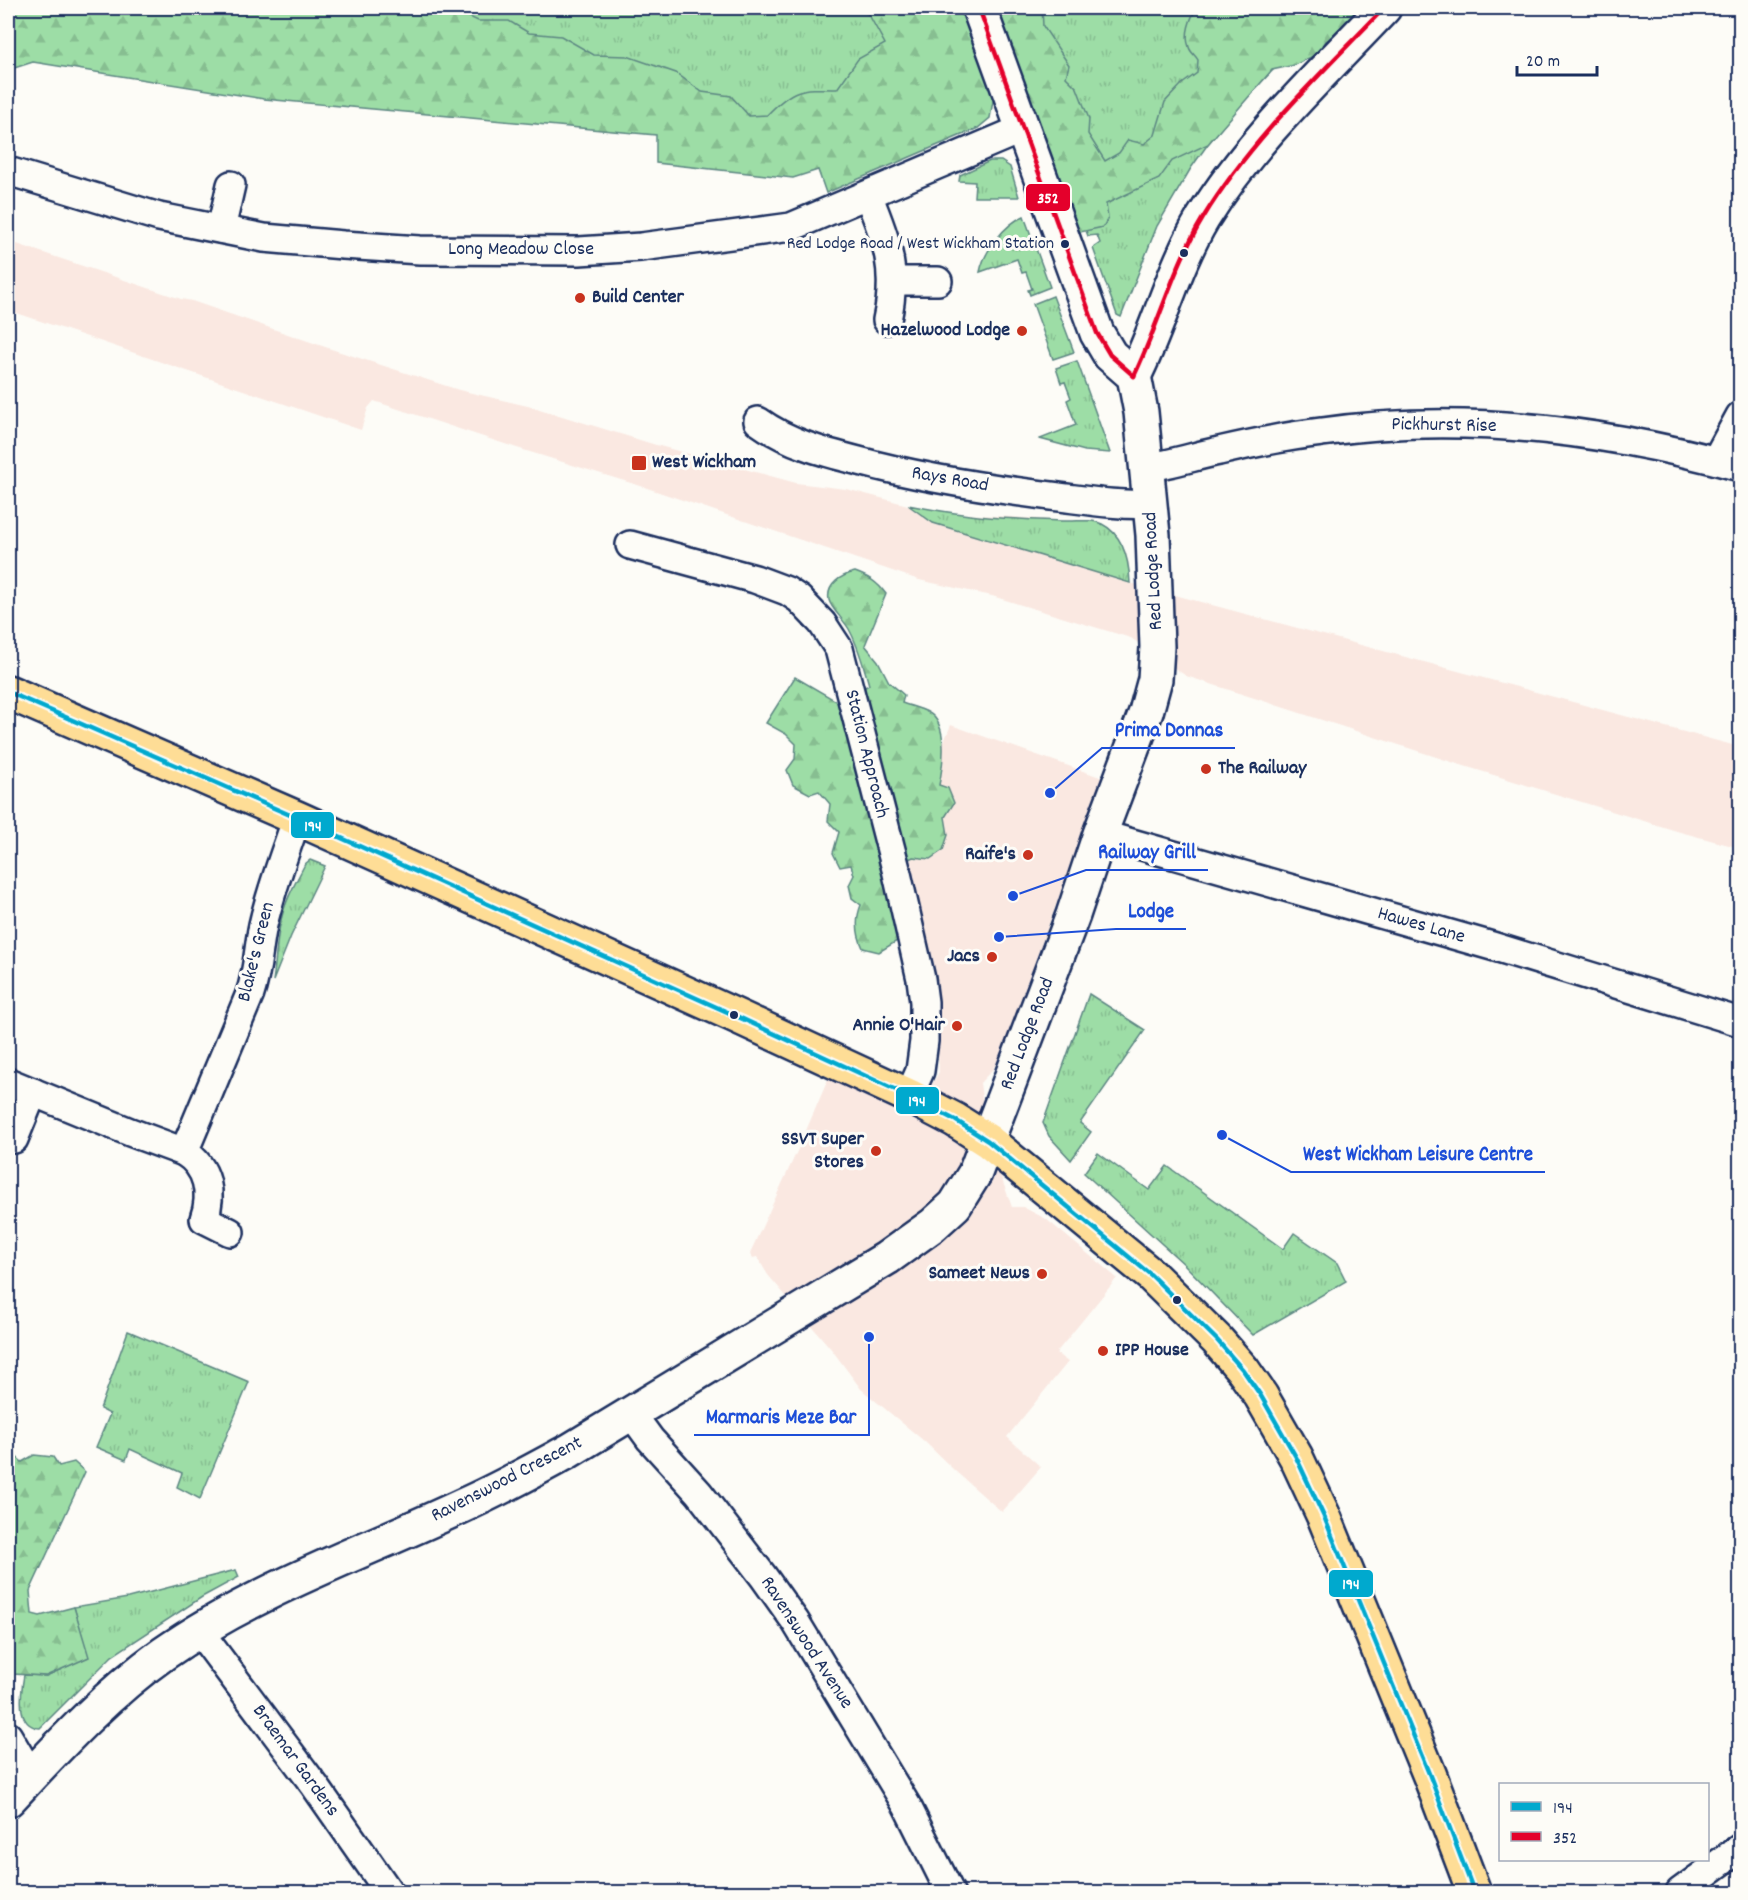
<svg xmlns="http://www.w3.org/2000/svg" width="1748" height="1900" font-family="Dekko,sans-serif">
  <defs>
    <pattern id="grass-tufts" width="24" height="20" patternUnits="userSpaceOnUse" patternTransform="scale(1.5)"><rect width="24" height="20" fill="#9ddda6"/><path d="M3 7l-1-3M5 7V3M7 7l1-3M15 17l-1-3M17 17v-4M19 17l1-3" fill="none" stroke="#87be91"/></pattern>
    <pattern id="forest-firs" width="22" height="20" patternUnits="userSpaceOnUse" patternTransform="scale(1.5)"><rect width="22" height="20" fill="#9ddda6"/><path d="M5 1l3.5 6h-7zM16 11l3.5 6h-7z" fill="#87be91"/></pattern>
  </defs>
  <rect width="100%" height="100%" fill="#fdfcf7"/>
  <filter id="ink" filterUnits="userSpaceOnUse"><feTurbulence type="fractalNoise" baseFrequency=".0167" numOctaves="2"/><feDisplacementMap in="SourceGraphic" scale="12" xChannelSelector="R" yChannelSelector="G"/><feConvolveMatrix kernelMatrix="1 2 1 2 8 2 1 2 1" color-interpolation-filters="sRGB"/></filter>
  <g filter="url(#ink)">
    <g fill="#fae8e1">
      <path d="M8,241L181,299L192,301L331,349L459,390L536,408L656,445L796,483L846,489L908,505L951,513L1070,521L1090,520L1102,524L1111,530L1119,540L1126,552L1129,564L1130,583L1740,747V848L1680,832L1461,765L1186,676L1131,638L992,596L919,580L644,487L517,448L374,401L368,408L361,430L8,310Z"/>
      <path d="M951,725L1103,778L999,1059L992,1070L980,1083L988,1141L1012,1207H1023L1046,1219L1117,1278L1056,1353L1068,1362L1007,1437L1041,1467L1002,1512L955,1471L924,1441L861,1389L832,1350L768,1275L757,1257L753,1258L750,1253L799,1147L829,1077L914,1119L939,1072L936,1001L901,842Z"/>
    </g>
    <g fill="url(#grass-tufts)" stroke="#5c8682" stroke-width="1.5">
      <path d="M227,8H948L782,142Z"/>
      <path d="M1002,8H1333L1249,95L1208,144L1191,168L1157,226L1121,317L1117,315L1093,248L1100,243L1097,235L1088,236Z"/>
      <path d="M990,161H1001L1010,167L1019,197H974L975,182L959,181L960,175Z"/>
      <path d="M1024,216L1050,287L1030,295L1028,290L1032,289L1026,272L1022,273L1017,259L980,272C984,251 1005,224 1024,216Z"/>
      <path d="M1053,296L1074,352L1053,359L1033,304Z"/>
      <path d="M1077,361L1110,453L1085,451L1040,439L1076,425L1067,400L1071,398L1065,382L1061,383L1056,368Z"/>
      <path d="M908,505C939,511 969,516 1000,518C1023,519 1047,521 1070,521C1081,521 1091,519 1102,524C1124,535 1129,561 1130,583L933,523Z"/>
      <path d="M310,860L325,866L291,936L273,981C276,962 276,943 280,925C284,902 295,884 305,864Z"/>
      <path d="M1089,994L1145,1030L1080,1123L1091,1132L1071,1160L1049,1136L1043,1123Z"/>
      <path d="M1098,1153L1149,1190L1167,1166L1283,1249L1294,1233L1337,1263L1346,1281L1253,1335L1185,1265L1084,1173Z"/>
      <path d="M128,1331L249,1382L200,1499L177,1487L182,1473L130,1449L126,1460L96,1447L110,1414L100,1409Z"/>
      <path d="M236,1570L239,1577L202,1597L112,1656L40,1728C15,1727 21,1692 24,1675L46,1676L88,1657L74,1607L128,1598Z"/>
    </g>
    <g fill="url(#forest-firs)" stroke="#5c8682" stroke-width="1.5">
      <path d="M8,8H451L478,21H509L529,33L561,36L594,55L627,56L676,73L702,92L731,96L749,116L767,115C793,88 800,88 837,89L858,59L885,44L869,15L858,8H1042L1043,26L1069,65L1066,77L1077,88L1089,119L1088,134L1105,161L1119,153L1128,140L1144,144L1155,135L1165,102L1182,84L1197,73L1198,60C1196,56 1190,52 1189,47C1184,35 1190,18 1197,8H1370L1347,29L1324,42L1317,54L1295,65L1272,70L1208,144L1172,161L1159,179L1106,204L1108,218L1103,227L1076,233L1023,90L993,101L990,118L978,128L826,193L818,170L793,178L656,163V135L264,99L33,62L8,70Z"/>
      <path d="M855,572C869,577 877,582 886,594L865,645L878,661L889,682L904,695L902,703C910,706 921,708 929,713C949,724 943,766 939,785L948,788L954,803L945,817L948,835L943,850L930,859L913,857L886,871L900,926L897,941L879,952L863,948C856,933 855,920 861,905L852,898L849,885L854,875L851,865L840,867L833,853L839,832L828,821L830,804L819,791L810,794L793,785L787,770L795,759L796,744L786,734L766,723L795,677L836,701L869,685C864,667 859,648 850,631C846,622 831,609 829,600C826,584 842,575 855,572Z"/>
      <path d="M8,1438L11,1452L22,1462L34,1455L53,1457L59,1466L74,1462L85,1472L30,1591L32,1614L40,1616L74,1607L89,1657L46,1676L13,1674L8,1625Z"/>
    </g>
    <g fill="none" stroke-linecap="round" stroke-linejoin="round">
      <defs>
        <g id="minor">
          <path d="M8,171L159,217L264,238L343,245L420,250L579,251L641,247L791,227L1022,129"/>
          <path d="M868,195C887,241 898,270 887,320"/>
          <path d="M221,229L231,185"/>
          <path d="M893,281H938"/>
          <path d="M758,421C788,443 823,452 859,461C922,478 986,488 1051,496C1085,500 1117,506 1151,504"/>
          <path d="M1716,460L1740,416"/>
          <path d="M1148,467C1172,464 1195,456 1219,451C1253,443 1287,436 1322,432C1461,412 1605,430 1740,467"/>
          <path d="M630,545L755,579L787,591L799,599L822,623L839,649L896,869L921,979L924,1002V1041L920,1071L909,1096"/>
          <path d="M1100,834L1492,946L1740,1022"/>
          <path d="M8,1082L130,1132L184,1152L250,994C258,971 258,948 263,925C271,889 285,853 297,818"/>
          <path d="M14,1139L33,1092"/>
          <path d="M184,1152C208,1167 213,1194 204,1219L230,1232"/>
          <path d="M631,1413L650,1439L699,1493L763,1576L795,1621L907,1806L950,1892"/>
          <path d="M199,1631L315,1786L389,1892"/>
          <path d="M8,1736L22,1760L34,1773"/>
          <path d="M1680,1892L1740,1848"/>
        </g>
        <g id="tertiary">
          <path d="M1134,376C1160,325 1173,268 1203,218C1252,139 1321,75 1384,8"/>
          <path d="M8,1800C56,1749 105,1695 163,1654C256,1589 362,1553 464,1505C500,1489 534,1470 569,1451L887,1258L933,1225L955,1205L975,1173L1073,915L1100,834L1146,712L1155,679L1157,647L1153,535L1141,412L1134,376L1110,355L1097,333L979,8"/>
        </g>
        <path id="primary" d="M8,692L297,818L734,1015L909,1096L955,1120L988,1141L1151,1275L1217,1340L1243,1370L1261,1396L1296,1457L1325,1519L1430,1776L1474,1892"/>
      </defs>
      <use href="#minor" stroke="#1b2f5e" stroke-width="32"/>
      <use href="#tertiary" stroke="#1b2f5e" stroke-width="38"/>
      <use href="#primary" stroke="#1b2f5e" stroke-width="38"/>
      <use href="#minor" stroke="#fdfcf7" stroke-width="27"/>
      <use href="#tertiary" stroke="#fdfcf7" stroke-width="33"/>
      <use href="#primary" stroke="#fedd96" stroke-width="33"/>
      <defs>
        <path id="bus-1" d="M8,692L297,818L734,1015L909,1096L955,1120L988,1141L1151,1275L1217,1340L1243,1370L1261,1396L1296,1457L1325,1519L1430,1776L1474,1892"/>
        <g id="bus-2">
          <path d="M979,8L1097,333L1110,355L1134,376"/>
          <path d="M1134,376C1159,324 1173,267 1203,218C1251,139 1321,74 1384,8"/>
        </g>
      </defs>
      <use href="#bus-1" stroke="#fdfcf7" stroke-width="9"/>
      <use href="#bus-2" stroke="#fdfcf7" stroke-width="9"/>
      <use href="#bus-1" stroke="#00a9ce" stroke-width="4.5"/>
      <use href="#bus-2" stroke="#e4002b" stroke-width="4.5"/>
    </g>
  </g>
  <g fill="#1b2f5e" stroke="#fdfcf7" stroke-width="2">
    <circle cx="1065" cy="244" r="5"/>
    <circle cx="1184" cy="253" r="5"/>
    <circle cx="734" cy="1015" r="5"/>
    <circle cx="1177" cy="1300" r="5"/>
  </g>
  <g fill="#c8321e" stroke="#fdfcf7" stroke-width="2">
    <circle cx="580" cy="298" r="6"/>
    <circle cx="1022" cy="331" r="6"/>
    <rect x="631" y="455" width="16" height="16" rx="3"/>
    <circle cx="1206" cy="769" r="6"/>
    <circle cx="1028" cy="855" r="6"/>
    <circle cx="992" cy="957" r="6"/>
    <circle cx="957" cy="1026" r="6"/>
    <circle cx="876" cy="1151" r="6"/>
    <circle cx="1042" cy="1274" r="6"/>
    <circle cx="1103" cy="1351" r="6"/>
  </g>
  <g text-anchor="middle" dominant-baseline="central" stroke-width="6" stroke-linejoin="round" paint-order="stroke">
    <g font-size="18" fill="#1b2f5e" stroke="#fdfcf7" text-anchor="end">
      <text x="1054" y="244">Red Lodge Road / West Wickham Station</text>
    </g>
    <g font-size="20" fill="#1b2f5e" stroke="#fdfcf7">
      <text x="521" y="250">Long Meadow Close</text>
      <text transform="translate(1444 426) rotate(1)">Pickhurst Rise</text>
      <text transform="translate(950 480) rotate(10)">Rays Road</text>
      <text transform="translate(1154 571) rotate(-93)">Red Lodge Road</text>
      <text transform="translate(866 754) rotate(76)">Station Approach</text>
      <text transform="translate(1421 926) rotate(16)">Hawes Lane</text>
      <text transform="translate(257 952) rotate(-76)">Blake's Green</text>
      <text transform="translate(1028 1034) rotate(-69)">Red Lodge Road</text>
      <text transform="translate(507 1480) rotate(-27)">Ravenswood Crescent</text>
      <text transform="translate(806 1643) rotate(57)">Ravenswood Avenue</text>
      <text transform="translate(295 1761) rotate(54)">Braemar Gardens</text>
    </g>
    <g font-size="20" font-weight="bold" fill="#1b2f5e" stroke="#fdfcf7" text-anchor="end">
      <text x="592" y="298" text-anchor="start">Build Center</text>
      <text x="1010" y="331">Hazelwood Lodge</text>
      <text x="652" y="463" text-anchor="start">West Wickham</text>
      <text x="1218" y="769" text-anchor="start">The Railway</text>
      <text x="1016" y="855">Raife's</text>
      <text x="980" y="957">Jacs</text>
      <text x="945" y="1026">Annie O'Hair</text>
      <text x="864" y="1140">SSVT Super<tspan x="864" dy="23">Stores</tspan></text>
      <text x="1030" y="1274">Sameet News</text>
      <text x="1115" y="1351" text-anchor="start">IPP House</text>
    </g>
  </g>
  <path fill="none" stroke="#1d4ed8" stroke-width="2" d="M1050 793L1102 748H1235M1013 896L1086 870H1208M999 937L1116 929H1186M1222 1135L1291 1172H1545M869 1337L869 1435H694"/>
  <g fill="#1d4ed8" stroke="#fdfcf7" stroke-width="2">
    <circle cx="1050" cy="793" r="6"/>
    <circle cx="1013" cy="896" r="6"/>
    <circle cx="999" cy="937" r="6"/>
    <circle cx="1222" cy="1135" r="6"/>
    <circle cx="869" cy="1337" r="6"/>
  </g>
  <g font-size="21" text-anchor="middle" font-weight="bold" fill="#1d4ed8" stroke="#fdfcf7" stroke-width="6" stroke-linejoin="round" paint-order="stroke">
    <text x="1169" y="736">Prima Donnas</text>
    <text x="1147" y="858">Railway Grill</text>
    <text x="1151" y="917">Lodge</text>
    <text x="1418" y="1160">West Wickham Leisure Centre</text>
    <text x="781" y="1423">Marmaris Meze Bar</text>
  </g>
  <g stroke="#fdfcf7" stroke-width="2">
    <rect x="1025" y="183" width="46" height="29" rx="6" fill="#e4002b"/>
    <rect x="290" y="811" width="45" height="28" rx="6" fill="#00a9ce"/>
    <rect x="895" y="1086" width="45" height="29" rx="6" fill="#00a9ce"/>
    <rect x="1328" y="1569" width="46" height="29" rx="6" fill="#00a9ce"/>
  </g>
  <g font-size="16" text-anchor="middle" font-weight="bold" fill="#fff">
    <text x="1048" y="203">352</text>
    <text x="313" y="831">194</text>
    <text x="917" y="1106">194</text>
    <text x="1351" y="1589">194</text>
  </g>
  <rect width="1748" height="1900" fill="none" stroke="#fdfcf7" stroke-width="30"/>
  <rect x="15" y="15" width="1718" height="1870" fill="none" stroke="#1b2f5e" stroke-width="2" filter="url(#ink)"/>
  <rect x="1499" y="1783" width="210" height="78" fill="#fdfcf7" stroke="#a3aaba" stroke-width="1.5"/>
  <rect x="1511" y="1802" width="30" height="9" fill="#00a9ce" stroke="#a3aaba" stroke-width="1.5"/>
  <text x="1553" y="1813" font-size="18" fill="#1b2f5e">194</text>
  <rect x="1511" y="1832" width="30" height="9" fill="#e4002b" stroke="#a3aaba" stroke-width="1.5"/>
  <text x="1553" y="1843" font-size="18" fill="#1b2f5e">352</text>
  <path d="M1517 66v9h80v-9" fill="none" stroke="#1b2f5e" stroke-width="3"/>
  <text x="1526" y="66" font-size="18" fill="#1b2f5e" stroke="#fdfcf7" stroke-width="4.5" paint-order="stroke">20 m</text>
</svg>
